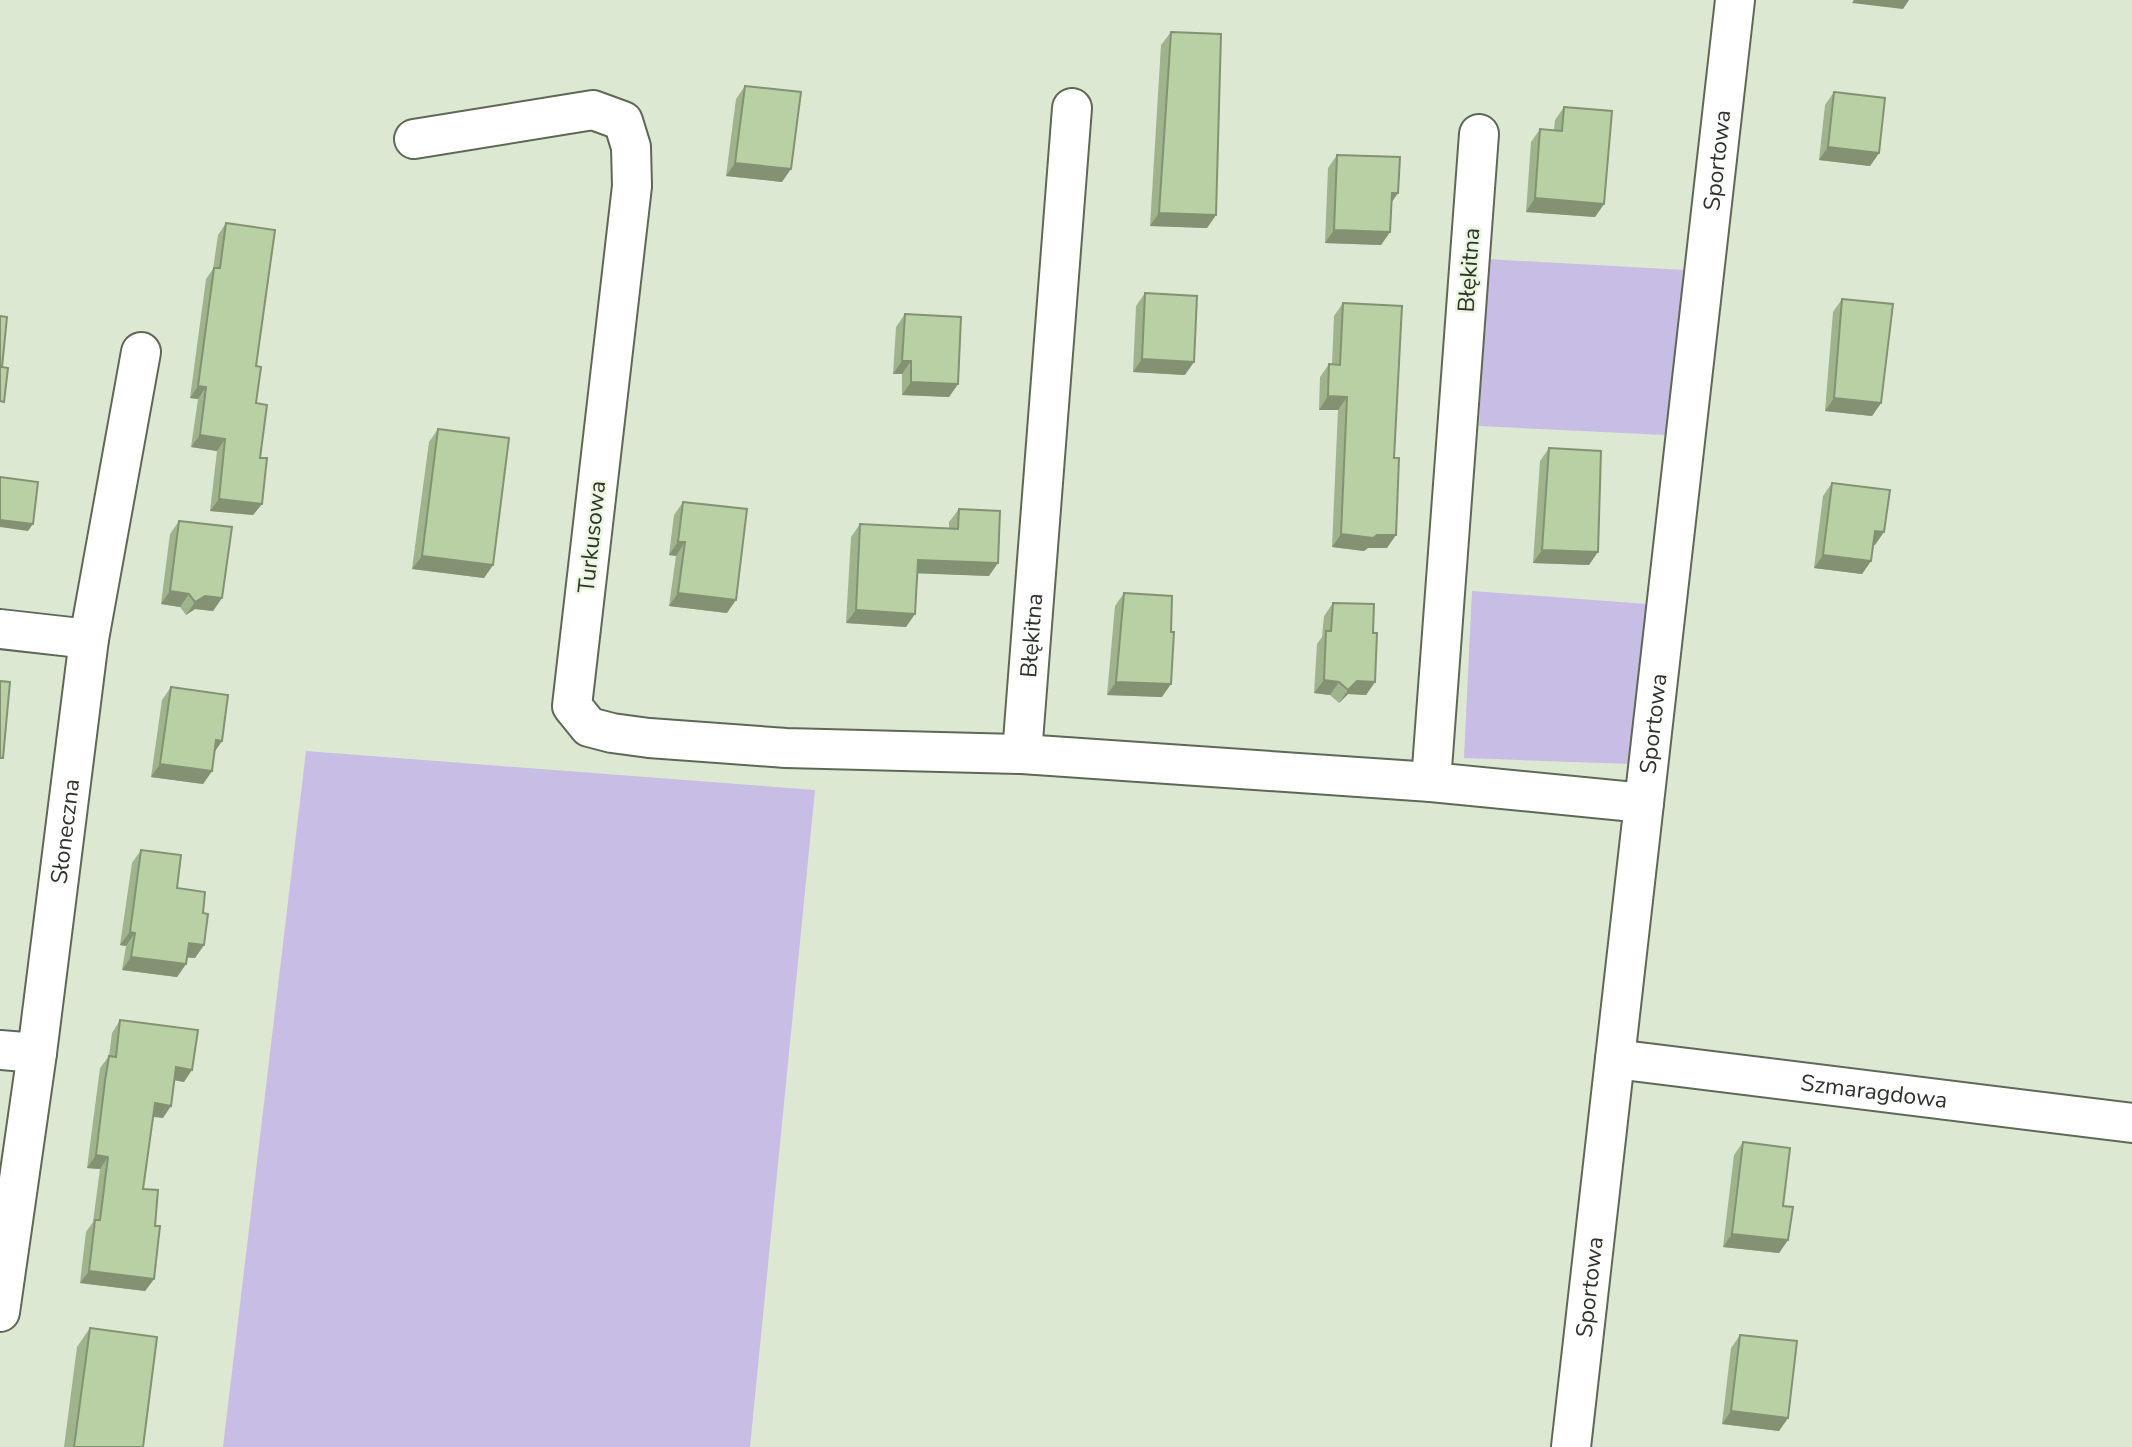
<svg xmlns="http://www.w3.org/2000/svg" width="2132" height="1447" font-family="'Nunito Sans',sans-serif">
  <rect width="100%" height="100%" fill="#dde8d3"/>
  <g fill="#c8bde4">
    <path d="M1487,259L1685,270L1665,435L1479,426Z"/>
    <path d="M1472,591L1647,604L1630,764L1464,758Z"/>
    <path d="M306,751L815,790L750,1447H223Z"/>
  </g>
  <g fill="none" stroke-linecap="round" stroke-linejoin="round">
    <defs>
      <g id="street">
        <path d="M1479,134L1431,782L1644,803"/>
        <path d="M414,139L593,110L623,121L631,147L632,186L572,706L589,727L612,733L649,738L786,748L1022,754L1431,782"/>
        <path d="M0,629L89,639"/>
        <path id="s1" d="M1022,754L1072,108"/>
        <path d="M0,1050L37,1053"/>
        <path id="s2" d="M1615,1059L2132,1123"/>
        <path id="s3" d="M0,1312L37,1053L89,639L141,352"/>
        <path id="s4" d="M1571,1447L1735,0"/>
      </g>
    </defs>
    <use href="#street" stroke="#5e6856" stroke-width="42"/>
    <use href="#street" stroke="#fff" stroke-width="38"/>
  </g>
  <g fill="#9fb38d">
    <path d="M1171,32L1216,215L1207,228L1150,226L1161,45Z"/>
    <path d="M745,86L782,182L726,176L736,99Z"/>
    <path d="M1834,92L1879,153L1870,166L1819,160L1825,105Z"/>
    <path d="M1564,107L1604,204L1595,217L1526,212L1531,142L1540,129L1554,130L1555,120Z"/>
    <path d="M1337,155L1398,193L1391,203L1390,232L1381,245L1325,243L1328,168Z"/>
    <path d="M226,223L256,366V403L260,458L262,504L253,515L210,511L217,451L191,447L198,399L190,398L206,279L213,269L218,235Z"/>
    <path d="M1145,293L1185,375L1133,372L1136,306Z"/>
    <path d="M1842,299L1881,403L1872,416L1825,411L1833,312Z"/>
    <path d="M1343,303L1387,548H1368L1364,551L1332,547L1338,410H1319L1320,377L1329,364H1332L1334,316Z"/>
    <path d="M905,314L958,384L949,397L902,395V374H893L896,327Z"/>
    <path d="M438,429L493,565L484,578L412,569L429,442Z"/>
    <path d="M1549,448L1589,565L1533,563L1540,461Z"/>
    <path d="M1832,483L1875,545H1873L1871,561L1862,574L1814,568L1823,496Z"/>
    <path d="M683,502L727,613L669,606L676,556L669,555L674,515Z"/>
    <path d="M959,509L989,576L917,573L906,627L846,623L851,537L860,524L949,528V522Z"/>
    <path d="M179,521L222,598L213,611L195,609L186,615L180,607L161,604L170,534Z"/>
    <path d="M1124,593L1162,697L1107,695L1115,606Z"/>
    <path d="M1333,603L1373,633L1375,682L1366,695L1348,694L1339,703L1330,695L1314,693L1317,644L1322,637L1324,616Z"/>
    <path d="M171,687L222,741L215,751L212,771L203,784L151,777L162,700Z"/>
    <path d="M141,850L177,888L204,945L195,958L187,957L186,964L177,977L122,970L126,946L120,945L132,863Z"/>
    <path d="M120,1020L184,1082L174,1080L163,1118L153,1116L143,1189L155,1226L154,1279L145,1291L80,1283L86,1232L93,1222L100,1169L87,1168L100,1068L109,1056L112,1033Z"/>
    <path d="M1743,1142L1783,1206L1788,1240L1779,1253L1723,1247L1734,1155Z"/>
    <path d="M90,1328L143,1447H64L77,1347Z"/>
    <path d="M1740,1335L1788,1418L1779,1431L1722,1424L1731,1348Z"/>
  </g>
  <g fill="#829273">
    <path d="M1854,0H1909L1903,9L1852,3Z"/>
    <path d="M1828,147L1879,153L1870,166L1819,160Z"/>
    <path d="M735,163L791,169L782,182L726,176Z"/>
    <path d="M1392,193H1398L1389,206Z"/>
    <path d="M1535,198L1604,204L1595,217L1526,212Z"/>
    <path d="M1159,213L1216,215L1207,228L1150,226Z"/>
    <path d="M1334,230L1390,232L1381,245L1325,243Z"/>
    <path d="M1142,359L1194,362L1185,375L1133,372Z"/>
    <path d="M902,361H911L902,374H893Z"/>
    <path d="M911,382L958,384L949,397L902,395Z"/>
    <path d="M198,386L206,387L198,399L190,398Z"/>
    <path d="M1328,396L1347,397L1338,410H1319Z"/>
    <path d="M1834,398L1881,403L1872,416L1825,411Z"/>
    <path d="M200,435L225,439L217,451L191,447Z"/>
    <path d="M219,499L262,504L253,515L210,511Z"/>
    <path d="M0,520L33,524L28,531L0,527Z"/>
    <path d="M1875,531L1884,532L1875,545L1866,544Z"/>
    <path d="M1341,534L1377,535H1396L1387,548H1368L1364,551L1332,547Z"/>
    <path d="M678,542H685L676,556L669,555Z"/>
    <path d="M1542,550L1598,552L1589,565L1533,563Z"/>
    <path d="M1823,555L1871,561L1862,574L1814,568Z"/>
    <path d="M422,556L493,565L484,578L412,569Z"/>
    <path d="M918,560L998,563L989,576L909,573Z"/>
    <path d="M170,591L189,594L180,607L161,604Z"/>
    <path d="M678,593L736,600L727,613L669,606Z"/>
    <path d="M205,596L222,598L213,611L195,609L186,615L195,602Z"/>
    <path d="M856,610L915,614L906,627L846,623Z"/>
    <path d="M1324,680L1339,682L1330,695L1314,693Z"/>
    <path d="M1357,681L1375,682L1366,695L1348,694L1339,703L1348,690Z"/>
    <path d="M1116,682L1171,684L1162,697L1107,695Z"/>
    <path d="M216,740L222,741L213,754Z"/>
    <path d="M160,764L212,771L203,784L151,777Z"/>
    <path d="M130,932L135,933L126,946L120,945Z"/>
    <path d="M189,943L204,945L195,958L180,957Z"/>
    <path d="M131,957L186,964L177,977L122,970Z"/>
    <path d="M176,1067L192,1070L184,1082L168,1079Z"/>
    <path d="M155,1103L171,1106L163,1118L146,1116Z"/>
    <path d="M96,1155L108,1157L100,1169L87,1168Z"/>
    <path d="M1732,1234L1788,1240L1779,1253L1723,1247Z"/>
    <path d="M89,1271L154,1279L145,1291L80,1283Z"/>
    <path d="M1731,1411L1788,1418L1779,1431L1722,1424Z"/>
  </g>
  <g fill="#b9d0a4" stroke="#829273" stroke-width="2">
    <path d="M1171,32L1221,34L1216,215L1159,213Z"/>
    <path d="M745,86L801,92L791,169L735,163Z"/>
    <path d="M1834,92L1885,98L1879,153L1828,147Z"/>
    <path d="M1564,107L1612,111L1604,204L1535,198L1540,129L1562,131Z"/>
    <path d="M1337,155L1400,157L1398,193H1392L1390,232L1334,230Z"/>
    <path d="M226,223L275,230L256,366L261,367L256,403L267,405L260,458H267L262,504L219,499L225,439L200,435L206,387L198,386L214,268H220Z"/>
    <path d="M1145,293L1197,296L1194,362L1142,359Z"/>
    <path d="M1842,299L1893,304L1881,403L1834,398Z"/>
    <path d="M1343,303L1402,306L1394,458H1399L1396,535H1377L1373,538L1341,534L1347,397L1328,396L1329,364L1340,365Z"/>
    <path d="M905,314L961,317L958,384L911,382V361H902Z"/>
    <path d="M0,316L7,317L2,367L8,368L4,402L0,401Z"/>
    <path d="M438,429L509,438L493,565L422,556Z"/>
    <path d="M1549,448L1601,451L1598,552L1542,550Z"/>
    <path d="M0,477L38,482L33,524L0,520Z"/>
    <path d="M1832,483L1890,490L1884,532L1875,531L1871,561L1823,555Z"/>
    <path d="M683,502L747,509L736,600L678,593L685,542H678Z"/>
    <path d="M959,509L1000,511L998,563L918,560L915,614L856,610L860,524L958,529Z"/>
    <path d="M179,521L232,527L222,598L205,596L195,602L189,594L170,591Z"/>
    <path d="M1124,593L1172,596L1171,632H1174L1171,684L1116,682Z"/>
    <path d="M1333,603L1374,604L1373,633H1377L1375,682L1357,681L1348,690L1339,682L1324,680L1326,631H1331Z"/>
    <path d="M0,681L10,682L3,758H0Z"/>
    <path d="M171,687L228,695L222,741L216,740L212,771L160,764Z"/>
    <path d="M141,850L181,855L177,888L205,892L203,913L208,914L204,945L189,943L186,964L131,957L135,933L130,932Z"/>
    <path d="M120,1020L198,1030L192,1070L176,1067L171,1106L155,1103L143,1189L158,1190L155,1226H160L154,1279L89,1271L95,1220H100L108,1157L96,1155L105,1081L109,1056L116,1057Z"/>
    <path d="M1743,1142L1790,1148L1783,1206L1793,1207L1788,1240L1732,1234Z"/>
    <path d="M90,1328L157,1337L143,1447H74Z"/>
    <path d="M1740,1335L1797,1341L1788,1418L1731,1411Z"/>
  </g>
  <g text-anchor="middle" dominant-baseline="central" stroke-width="5" stroke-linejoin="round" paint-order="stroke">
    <g font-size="23" fill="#2f342b" stroke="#eaf6e0">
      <text stroke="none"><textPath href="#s4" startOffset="1295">Sportowa</textPath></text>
      <text transform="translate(1469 270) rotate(-86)">Błękitna</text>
      <text transform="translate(592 537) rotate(-84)">Turkusowa</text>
      <text stroke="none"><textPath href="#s1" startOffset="119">Błękitna</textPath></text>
      <text stroke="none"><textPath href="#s4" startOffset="728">Sportowa</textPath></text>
      <text stroke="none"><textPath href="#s3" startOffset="485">Słoneczna</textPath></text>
      <text stroke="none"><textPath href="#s2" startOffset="261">Szmaragdowa</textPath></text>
      <text stroke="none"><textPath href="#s4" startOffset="161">Sportowa</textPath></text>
    </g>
  </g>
</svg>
